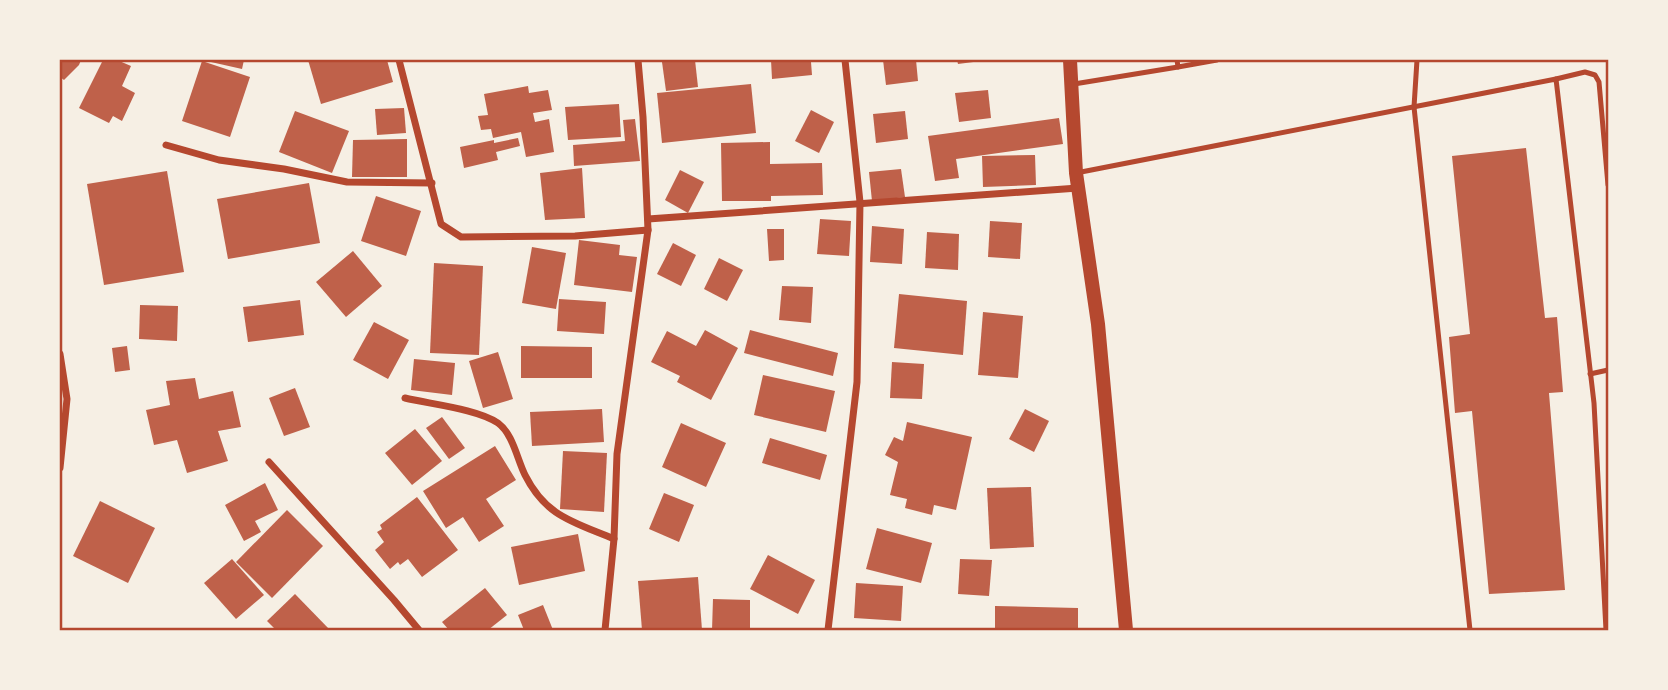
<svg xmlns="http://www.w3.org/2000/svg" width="1668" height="690" font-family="'Open Sans',sans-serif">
  <rect width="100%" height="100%" fill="#f6efe4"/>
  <g fill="#bf614a">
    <path d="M60,60H81L79,65L64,80L60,77Z"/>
    <path d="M103,60H117L131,66L122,86L135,93L122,121L113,116L109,123L79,108Z"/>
    <path d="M202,60H244L242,69Z"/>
    <path d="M308,60H387L393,82L321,104Z"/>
    <path d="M687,60H695L698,87L666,91L662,62Z"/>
    <path d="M771,60H819L820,61L811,62L812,75L772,79Z"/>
    <path d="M883,60H916L918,81L886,85Z"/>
    <path d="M957,60H981V61L958,64Z"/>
    <path d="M202,61L250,77L230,137L182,121Z"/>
    <path d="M751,84L756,133L662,143L657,93Z"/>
    <path d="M528,86L529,93L548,90L552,110L533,113L535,122L549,119L554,152L526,157L521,132L493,138L491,129L481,130L478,116L488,115L484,94Z"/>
    <path d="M988,90L991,118L959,122L955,93Z"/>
    <path d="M619,104L621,137L568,140L565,107Z"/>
    <path d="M404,108L406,133L377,135L375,109Z"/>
    <path d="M811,110L834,122L819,153L795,141Z"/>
    <path d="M295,111L349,131L332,173L279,152Z"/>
    <path d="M905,111L908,139L876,143L873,114Z"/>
    <path d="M1059,118L1063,144L956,159L959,178L935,181L928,136Z"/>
    <path d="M635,119L640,161L574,166L573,145L625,141L623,120Z"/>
    <path d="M518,138L520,146L496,152L498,160L464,168L460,147L494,140V143Z"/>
    <path d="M407,139V177H352L353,140Z"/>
    <path d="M770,142V164L822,163L823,195L771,196V201H722L721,143Z"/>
    <path d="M1526,148L1545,318L1557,317L1563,392L1549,393L1565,590L1489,594L1472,411L1455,413L1449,337L1470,334L1452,156Z"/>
    <path d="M1035,155L1036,185L983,187L982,156Z"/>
    <path d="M582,168L585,218L545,220L540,173Z"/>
    <path d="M901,169L905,197L872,201L869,172Z"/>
    <path d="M680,170L704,182L688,213L665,200Z"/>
    <path d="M167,171L184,272L104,285L87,184Z"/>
    <path d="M309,183L320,243L228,259L217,199Z"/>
    <path d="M376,196L421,211L406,256L361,241Z"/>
    <path d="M820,219L851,221L849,256L817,254Z"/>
    <path d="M990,221L1022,223L1020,259L988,257Z"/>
    <path d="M872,226L904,229L902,264L870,262Z"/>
    <path d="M767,229H784V260L769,261Z"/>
    <path d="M927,232L959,234L958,270L925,268Z"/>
    <path d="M579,240L620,245L619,255L637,257L632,292L574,285Z"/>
    <path d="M673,243L696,255L681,286L657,274Z"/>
    <path d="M532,247L566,253L556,309L522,303Z"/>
    <path d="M353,251L382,286L346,317L316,282Z"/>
    <path d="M719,258L743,270L727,301L704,289Z"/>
    <path d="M434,263L483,266L479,355L430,353Z"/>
    <path d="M782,286L813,287L811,323L779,320Z"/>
    <path d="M899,294L967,301L963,355L894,348Z"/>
    <path d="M559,299L606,302L604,334L557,331Z"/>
    <path d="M300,300L304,335L248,342L243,307Z"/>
    <path d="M140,305L178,306L177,341L139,339Z"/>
    <path d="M983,312L1023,316L1018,378L978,375Z"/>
    <path d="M374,322L409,340L388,379L353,360Z"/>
    <path d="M705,330L738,348L711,400L677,382L680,376L651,362L667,331L696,346Z"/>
    <path d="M750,330L838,353L833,376L744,353Z"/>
    <path d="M127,346L130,370L115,372L112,348Z"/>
    <path d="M521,346L592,347V378H521Z"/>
    <path d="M498,352L513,399L483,408L469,361Z"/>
    <path d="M414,359L455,363L452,395L411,390Z"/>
    <path d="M892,362L924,364L922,399L890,398Z"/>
    <path d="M763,375L835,391L826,432L754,415Z"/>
    <path d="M195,378L199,399L233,391L241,427L218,431L228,461L187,473L177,440L154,445L146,410L170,405L166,381Z"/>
    <path d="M295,388L310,427L284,436L269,398Z"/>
    <path d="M602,409L604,442L532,446L530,412Z"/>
    <path d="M1025,409L1049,421L1034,452L1009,439Z"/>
    <path d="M442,417L465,448L449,459L426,428Z"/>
    <path d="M907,422L972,437L956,510L934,505L932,515L905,508L907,499L890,495L898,462L885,455L894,437L903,441Z"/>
    <path d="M681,423L726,443L706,487L662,467Z"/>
    <path d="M415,429L442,461L412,485L385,453Z"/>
    <path d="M770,438L827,455L820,480L762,463Z"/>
    <path d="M495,446L516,480L486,499L504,526L479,542L463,517L446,528L423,491Z"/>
    <path d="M563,451L607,453L604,512L560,509Z"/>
    <path d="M265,483L278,510L255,521L261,532L244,541L225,505Z"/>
    <path d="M1031,487L1034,547L990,549L987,488Z"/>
    <path d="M664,493L694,505L679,542L649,529Z"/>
    <path d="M417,497L458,550L422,577L408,559L400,565L398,562L390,569L375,550L384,542L377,532L382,529L380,525Z"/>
    <path d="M100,501L155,528L128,583L73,556Z"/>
    <path d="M287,510L323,546L272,598L236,562Z"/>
    <path d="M877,528L932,543L921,583L866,569Z"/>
    <path d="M578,534L585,571L519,585L511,547Z"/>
    <path d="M768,555L815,580L798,614L750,589Z"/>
    <path d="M232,559L264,595L236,619L204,583Z"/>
    <path d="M960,559L992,560L989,596L958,594Z"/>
    <path d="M698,577L702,630H642L638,581Z"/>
    <path d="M856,583L903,586L901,621L854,618Z"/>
    <path d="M485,588L507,615L488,630H449L442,622Z"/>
    <path d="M295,594L330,630H276L267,621Z"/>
    <path d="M713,599L750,600V630H712Z"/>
    <path d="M543,605L553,630H524L518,615Z"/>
    <path d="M995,606L1078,608V630H1019V628H995Z"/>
  </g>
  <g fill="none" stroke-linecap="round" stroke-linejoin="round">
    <g stroke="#b5482f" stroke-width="5">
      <path d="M1177,60L1178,67L1217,60"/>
      <path d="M1417,60L1414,107L1470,630"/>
      <path d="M1556,79L1585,72L1595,75L1599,82L1608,185"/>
      <path d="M1074,84L1178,67"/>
      <path d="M1076,173L1556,79L1594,403L1606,630"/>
      <path d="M1590,374L1608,370"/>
    </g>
    <g stroke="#b5482f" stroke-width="7">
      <path d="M399,60L441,224L461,237L575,236L648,230"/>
      <path d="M166,145L219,160L284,169L347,182L432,183"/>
      <path d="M648,219L1078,188"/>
      <path d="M60,354L67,399L60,468"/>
      <path d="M405,398C430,404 478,409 498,423C513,434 517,459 525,475C546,517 574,522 614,539"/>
      <path d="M269,462L394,600L419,630"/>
      <path d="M605,630L614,539L617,454L648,230L643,117L638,60"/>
      <path d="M828,630L857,382L860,202L845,60"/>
    </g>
    <path stroke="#b5482f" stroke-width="14" d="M1070,60L1076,173L1098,324L1126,630"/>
  </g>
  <rect width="1668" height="690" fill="none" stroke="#f6efe4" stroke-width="122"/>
  <rect x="61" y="61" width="1546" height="568" fill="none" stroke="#b5482f" stroke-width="2.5"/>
</svg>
